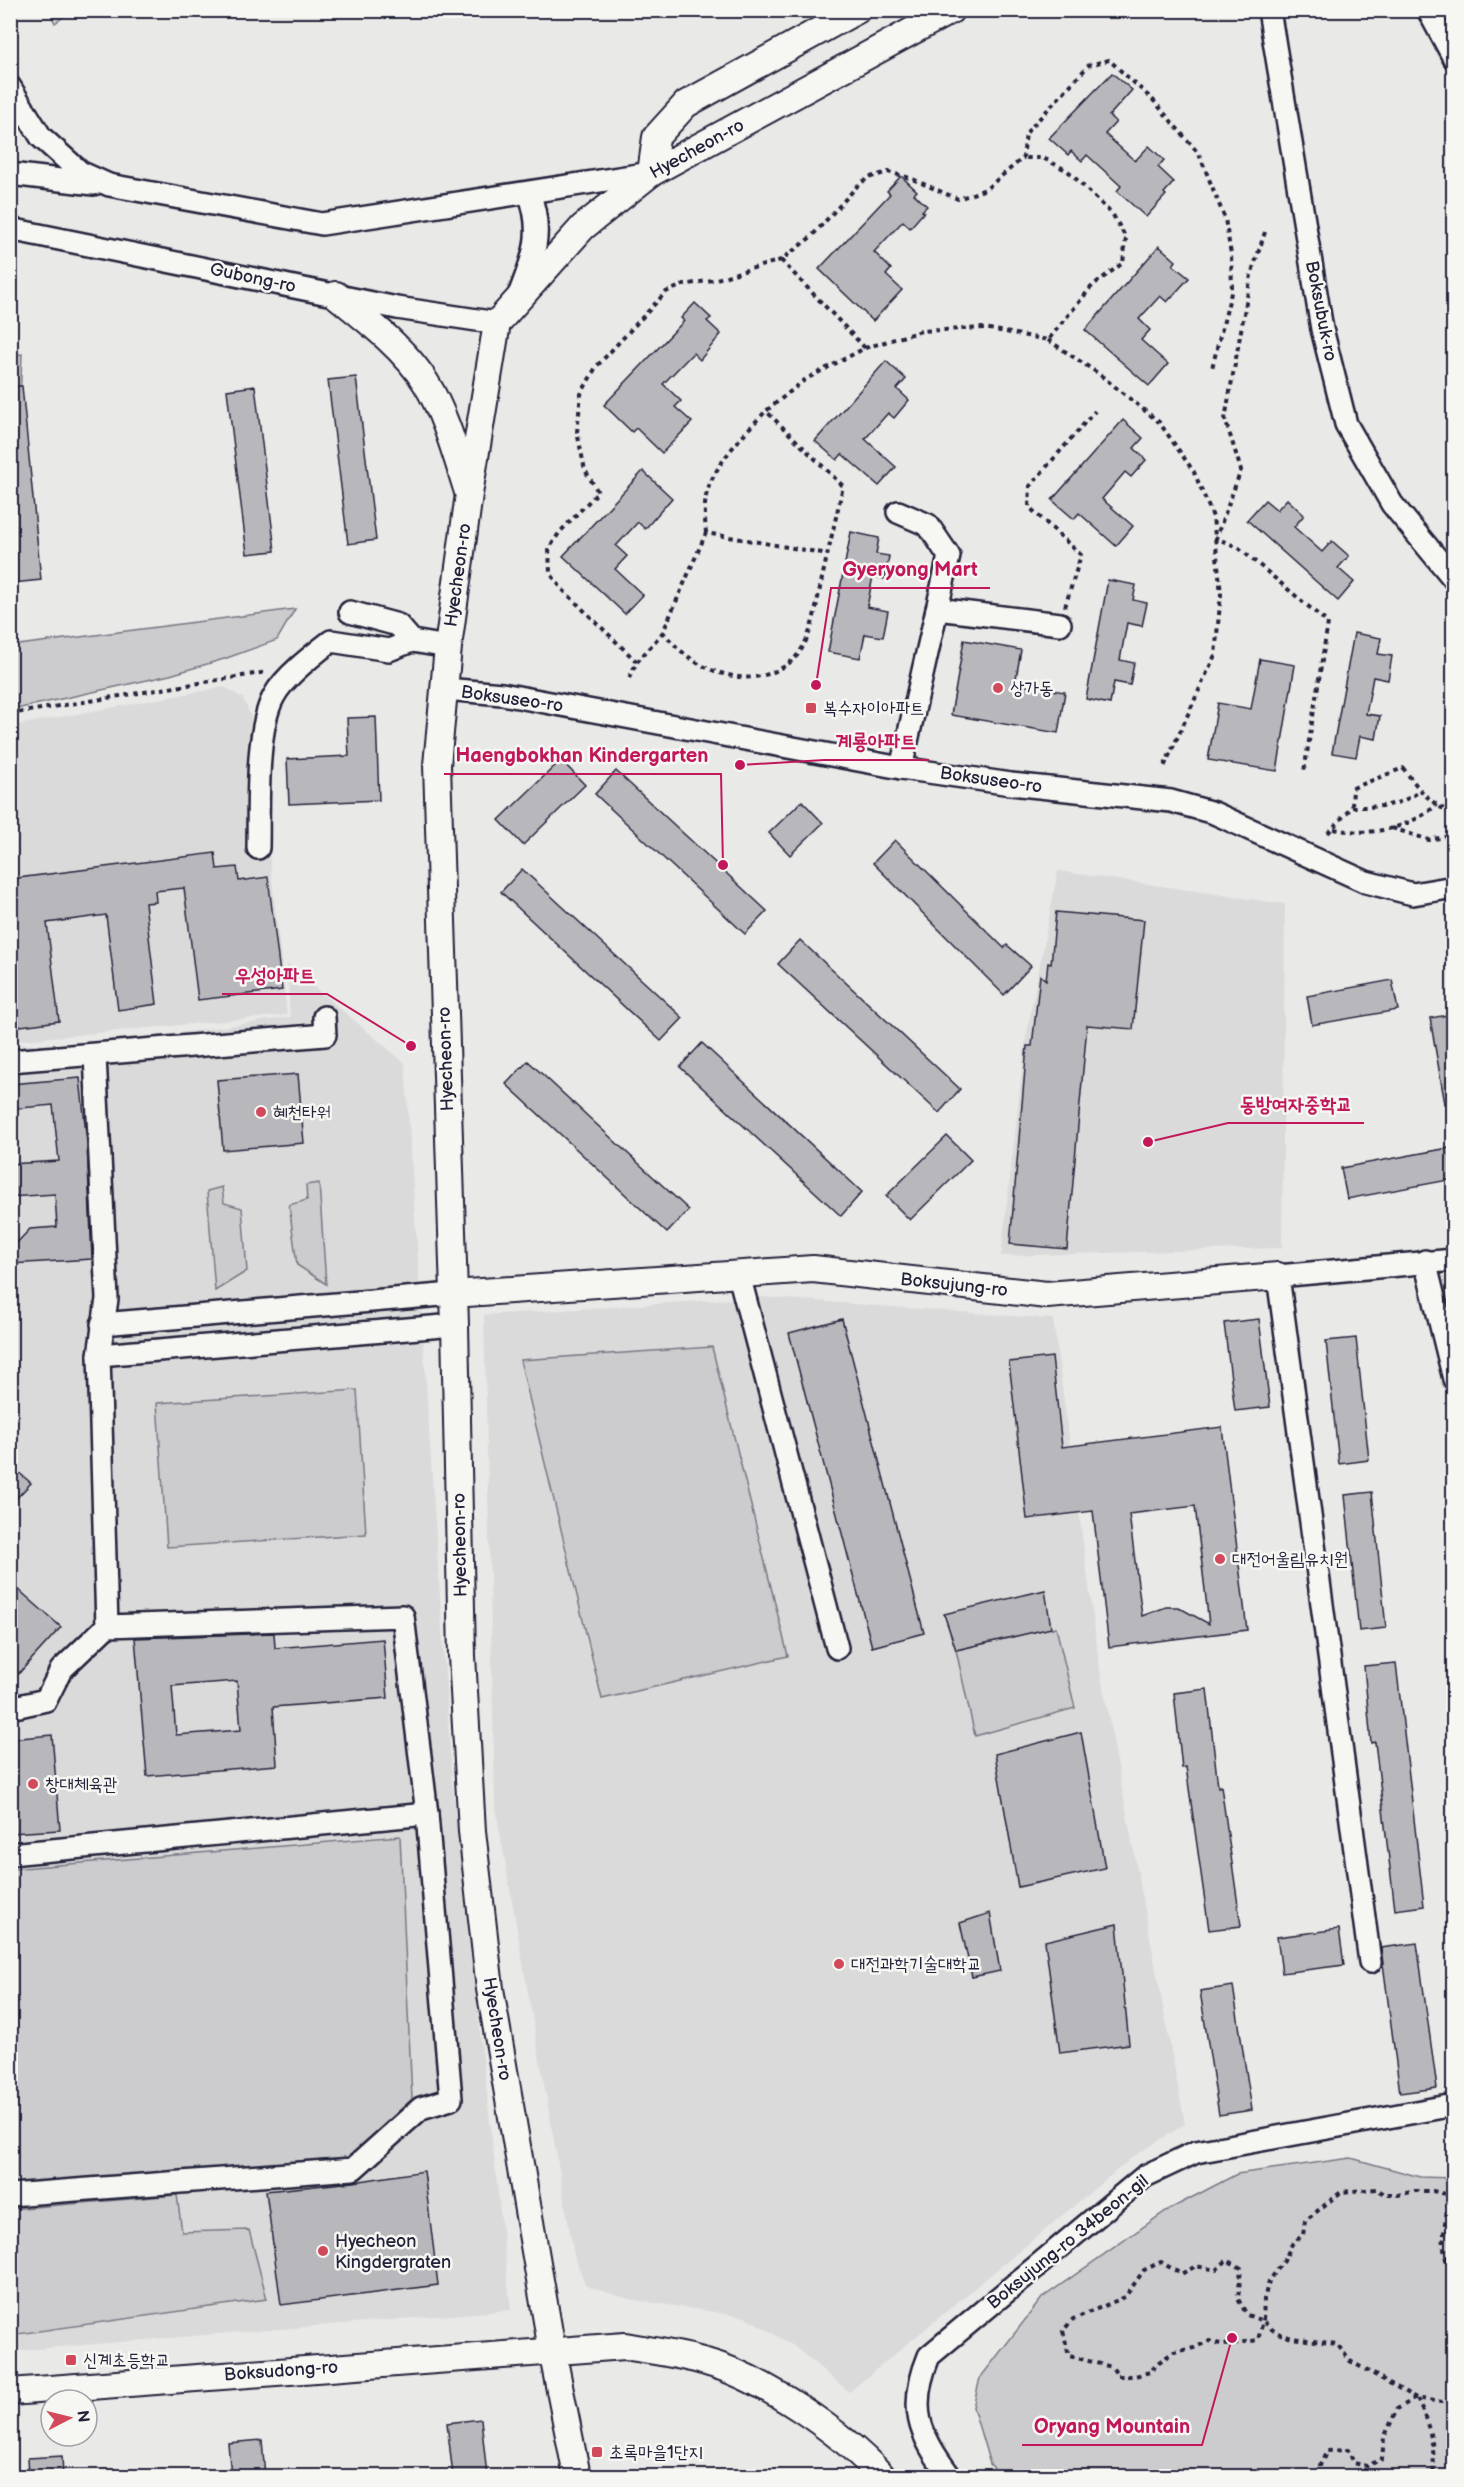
<svg xmlns="http://www.w3.org/2000/svg" width="1464" height="2487" font-family="'Balsamiq Sans','Poor Story',sans-serif">
  <rect width="100%" height="100%" fill="#e9e9e7"/>
  <filter id="ink" filterUnits="userSpaceOnUse"><feTurbulence type="fractalNoise" baseFrequency=".0167" numOctaves="2"/><feDisplacementMap in="SourceGraphic" scale="12" xChannelSelector="R" yChannelSelector="G"/><feConvolveMatrix kernelMatrix="1 2 1 2 8 2 1 2 1" color-interpolation-filters="sRGB"/></filter>
  <g filter="url(#ink)">
    <g fill="#dadada">
      <path d="M224,687L243,698L255,726L287,1015L11,1041V726Z"/>
      <path d="M1058,871L1285,904L1282,1248L1001,1256L1026,1037Z"/>
      <path d="M287,964L405,1063L452,1781L511,2310L11,2351V1045L103,1044L290,1017Z"/>
      <path d="M762,1297L1053,1319L1101,1676L1185,2124L1133,2157L849,2392L795,2347L746,2317L629,2299L586,2286L574,2255L495,1804L484,1315Z"/>
    </g>
    <g fill="#ccccce" stroke="#777784" stroke-width="1.5">
      <path d="M49,11H72L55,23Z"/>
      <path d="M22,354L20,399L11,400V355Z"/>
      <path d="M295,609L277,640L224,659L170,675L11,710V646Z"/>
      <path d="M319,1183L326,1284L297,1265L289,1205L307,1200L306,1185Z"/>
      <path d="M222,1187L224,1203L242,1208L247,1271L215,1291L207,1191Z"/>
      <path d="M712,1347L788,1656L602,1699L520,1360Z"/>
      <path d="M357,1390L366,1534L167,1547L157,1403Z"/>
      <path d="M1056,1627L1075,1708L975,1736L956,1650Z"/>
      <path d="M400,1836L412,2099L349,2157L11,2185V1869Z"/>
      <path d="M1351,2158L1420,2177L1453,2178V2476H1002L990,2464L973,2407L980,2378L1042,2298L1166,2211L1237,2174Z"/>
      <path d="M177,2195L182,2232L249,2230L267,2299L11,2335V2209Z"/>
    </g>
    <g fill="#b8b8bc" stroke="#22223b" stroke-width="1.5" fill-rule="evenodd">
      <path d="M1112,73L1132,90L1109,116L1116,122L1105,134L1135,161L1149,146L1164,160L1158,167L1174,182L1164,193L1166,195L1146,217L1117,191L1121,186L1087,155L1082,161L1071,151L1068,155L1049,138Z"/>
      <path d="M901,176L917,191L914,194L927,206L922,211L924,212L910,228L903,221L874,252L891,269L886,275L902,290L873,321L819,269L890,194L887,191Z"/>
      <path d="M1159,246L1176,261L1173,265L1189,278L1167,302L1160,296L1139,319L1150,330L1141,340L1168,364L1149,386L1085,330Z"/>
      <path d="M695,303L711,318L707,321L721,334L700,360L693,353L663,384L681,401L675,407L692,422L662,453L636,428L632,432L604,405L684,321L681,318Z"/>
      <path d="M886,361L906,379L897,389L909,400L894,418L888,413L865,439L896,467L879,486L842,454L837,460L815,441Z"/>
      <path d="M356,377L376,540L348,544L328,380Z"/>
      <path d="M10,386H22L41,580L13,583L10,555Z"/>
      <path d="M255,386L275,551L247,554L227,390Z"/>
      <path d="M1123,420L1143,438L1134,448L1146,460L1131,477L1125,472L1102,499L1133,526L1116,546L1079,513L1074,519L1052,500Z"/>
      <path d="M643,471L672,498L645,529L638,522L616,546L627,556L615,569L643,595L625,614L563,556Z"/>
      <path d="M1287,499L1304,515L1294,527L1322,552L1332,541L1349,556L1338,568L1354,582L1338,601L1247,520L1265,500L1277,510Z"/>
      <path d="M851,532L879,538L876,554L889,556L885,579L873,576L867,607L888,611L883,637L865,634L860,658L828,652Z"/>
      <path d="M1108,580L1136,585L1133,600L1147,603L1142,626L1127,623L1120,660L1134,663L1130,685L1114,682L1110,704L1086,699Z"/>
      <path d="M1354,633L1381,638L1378,654L1392,656L1388,680L1373,677L1366,714L1380,716L1376,739L1360,736L1356,757L1332,753Z"/>
      <path d="M964,640L1021,650L1015,684L1065,692L1058,733L951,715Z"/>
      <path d="M1260,659L1295,665L1277,771L1208,760L1218,703L1251,709Z"/>
      <path d="M376,717L379,800L289,804L287,759L349,756L347,718Z"/>
      <path d="M561,760L585,785L523,845L499,820Z"/>
      <path d="M616,771L767,911L745,934L595,794Z"/>
      <path d="M802,801L823,823L790,855L769,833Z"/>
      <path d="M895,840L1004,948L1007,945L1031,966L1004,995L873,863Z"/>
      <path d="M215,853L217,869L237,867L239,881L268,877L282,990L198,1000L184,888L155,891L156,902L145,903L157,1004L118,1010L106,915L47,923L59,1021L13,1027L10,1005V879Z"/>
      <path d="M522,869L683,1018L661,1041L501,892Z"/>
      <path d="M1056,912L1144,920L1133,1029L1087,1025L1067,1249L1010,1244L1027,1046H1032L1040,975L1046,980L1048,963L1051,964Z"/>
      <path d="M800,940L960,1089L939,1113L778,964Z"/>
      <path d="M1392,980L1398,1010L1312,1025L1307,996Z"/>
      <path d="M1454,1014V1103L1445,1104L1430,1018Z"/>
      <path d="M702,1043L862,1192L841,1216L680,1067Z"/>
      <path d="M528,1061L689,1210L667,1233L506,1084Z"/>
      <path d="M298,1074L304,1143L223,1150L217,1080Z"/>
      <path d="M80,1078L87,1143L92,1259L10,1264V1250L30,1229L57,1227L55,1194L10,1197V1164L59,1161L53,1105L10,1109V1084Z"/>
      <path d="M947,1136L971,1160L910,1220L886,1196Z"/>
      <path d="M1449,1148L1454,1179L1347,1199L1341,1168Z"/>
      <path d="M842,1319L924,1633L872,1647L789,1333Z"/>
      <path d="M1259,1319L1270,1407L1235,1411L1224,1323Z"/>
      <path d="M1356,1338L1369,1460L1339,1464L1326,1341Z"/>
      <path d="M1052,1357L1062,1447L1222,1427L1247,1630L1109,1647L1093,1511L1027,1519L1009,1362ZM1195,1506L1209,1624L1178,1607H1166L1142,1616L1129,1514Z"/>
      <path d="M10,1465L31,1483L10,1505Z"/>
      <path d="M1372,1492L1386,1628L1359,1631L1345,1495Z"/>
      <path d="M10,1582L61,1627L10,1683Z"/>
      <path d="M1045,1590L1051,1628L956,1650L944,1614Z"/>
      <path d="M274,1633L275,1648L383,1639L388,1698L273,1707L277,1765L147,1776L135,1638ZM237,1681L241,1730L176,1735L172,1686Z"/>
      <path d="M1396,1663L1424,1906L1395,1910L1375,1742L1371,1743L1364,1666Z"/>
      <path d="M1207,1689L1218,1787L1221,1786L1241,1926L1209,1930L1186,1767L1182,1768L1174,1693Z"/>
      <path d="M1081,1732L1105,1868L1018,1887L995,1754Z"/>
      <path d="M52,1735L60,1830L10,1833V1739Z"/>
      <path d="M990,1913L1000,1971L972,1977L960,1923Z"/>
      <path d="M1117,1924L1129,2044L1060,2053L1045,1941Z"/>
      <path d="M1339,1929L1344,1965L1282,1973L1277,1937Z"/>
      <path d="M1417,1943L1437,2088L1400,2093L1381,1948Z"/>
      <path d="M1233,1986L1252,2110L1219,2115L1200,1991Z"/>
      <path d="M424,2171L438,2285L281,2305L266,2191L354,2182Z"/>
      <path d="M481,2419L487,2476H453L447,2423Z"/>
      <path d="M262,2440L265,2476H231L228,2443Z"/>
      <path d="M62,2456L63,2476H29L28,2458Z"/>
    </g>
    <g fill="none" stroke-linecap="round" stroke-linejoin="round">
      <defs>
        <g id="minor">
          <path d="M1269,10L1322,329L1346,424L1392,504L1454,579"/>
          <path d="M1428,10L1454,58"/>
          <path d="M10,87L41,137L80,172L109,185L322,224L651,173"/>
          <path d="M10,174L94,184"/>
          <path d="M10,229L397,308L497,323"/>
          <path d="M519,295C534,257 544,232 529,193"/>
          <path d="M898,512L928,525L949,556L937,609"/>
          <path d="M350,612L398,625L412,641"/>
          <path d="M445,689L502,694L901,768L1011,784L1171,801L1214,813L1366,882L1413,894L1454,887"/>
          <path d="M901,768L937,609L1060,624"/>
          <path d="M258,848C259,807 255,730 274,696C284,677 314,654 331,641L389,650L412,641L448,647"/>
          <path d="M10,1061L325,1035L324,1017"/>
          <path d="M1425,1261L1454,1379"/>
          <path d="M739,1275L837,1648"/>
          <path d="M102,1324L453,1294"/>
          <path d="M99,1355L455,1325"/>
          <path d="M10,1708L46,1700L61,1670L107,1626L99,1355L107,1299L95,1056"/>
          <path d="M10,1854L427,1814"/>
          <path d="M1370,1962L1278,1276L1454,1260"/>
          <path d="M10,2195L353,2169L421,2108L451,2099L427,1814L403,1616L107,1626"/>
          <path d="M950,2476C918,2434 908,2407 929,2356L1145,2176L1196,2152L1454,2105"/>
        </g>
        <g id="major">
          <path d="M651,173L656,137L686,104L857,10"/>
          <path d="M336,295C366,319 406,350 426,383C445,413 457,458 468,492"/>
          <path d="M453,1294L813,1269L1047,1295L1278,1276"/>
          <path d="M10,2392L625,2346C652,2351 680,2354 706,2362C764,2378 842,2433 882,2476"/>
          <path d="M577,2476L552,2350L490,1989L472,1831L462,1656L455,1325L437,765L448,647L469,494L497,323L583,227L651,173L951,10"/>
        </g>
      </defs>
      <use href="#minor" stroke="#22223b" stroke-width="26"/>
      <use href="#major" stroke="#22223b" stroke-width="30"/>
      <g stroke="#22223b" stroke-width="4" stroke-dasharray="4.5 4.5" stroke-linecap="butt">
        <path d="M1265,232L1251,275L1225,419L1241,470L1216,538L1239,548L1328,623L1304,772"/>
        <path d="M781,260L865,348L806,379L766,411L843,486C836,518 828,551 821,583C816,606 813,633 799,653C787,670 759,680 739,677C705,672 685,658 663,632L706,533L828,554"/>
        <path d="M1048,340L1099,374L1159,422L1194,472L1213,517L1221,594L1215,655L1164,767"/>
        <path d="M865,348L921,331L984,328L1048,340L1093,285L1123,263L1126,238L1113,215L1068,171L1043,158H1023"/>
        <path d="M706,533C705,521 704,508 706,496C712,467 746,431 766,411"/>
        <path d="M1065,607L1081,555L1029,507L1030,486L1095,411"/>
        <path d="M637,662L663,632"/>
        <path d="M629,678L637,662L562,589L550,573L549,549L559,533L598,492L585,470L577,432L581,394L596,367L666,292L683,285L713,280L781,260L811,237L860,183L871,177L888,172L910,178L958,199L986,189L1023,158L1026,133L1089,65L1109,60L1154,101L1199,154L1225,219L1231,254L1232,289L1212,368"/>
        <path d="M10,714L267,672"/>
        <path d="M1352,807C1380,807 1397,807 1420,791"/>
        <path d="M1392,828L1429,840L1454,835"/>
        <path d="M1334,829C1372,836 1406,830 1437,805"/>
        <path d="M1328,833L1352,807L1353,788L1403,768C1417,787 1431,805 1454,814"/>
        <path d="M1450,2194C1446,2218 1438,2247 1450,2269L1454,2270"/>
        <path d="M1454,2196L1433,2191H1415L1398,2195H1386L1377,2189L1341,2192L1305,2221L1303,2235L1292,2244L1284,2261L1269,2281L1264,2299L1263,2321L1258,2340L1224,2345L1209,2341L1194,2348L1174,2352L1159,2362L1150,2372L1135,2376H1118L1112,2367L1069,2356L1063,2331L1073,2319L1125,2297L1144,2270L1161,2262L1181,2274L1196,2266L1216,2270L1227,2260L1241,2268L1238,2299L1247,2315L1263,2321L1275,2332L1292,2338L1337,2344L1350,2361L1416,2398L1441,2402L1454,2396"/>
        <path d="M1417,2399C1429,2424 1436,2447 1433,2476"/>
        <path d="M1321,2476L1320,2465L1327,2451L1348,2450L1354,2463L1367,2466L1382,2459L1384,2438L1397,2409L1416,2398"/>
      </g>
      <use href="#minor" stroke="#f6f6f2" stroke-width="21"/>
      <use href="#major" stroke="#f6f6f2" stroke-width="26"/>
    </g>
  </g>
  <g fill="#d1495b" stroke="#f6f6f2" stroke-width="2">
    <circle cx="998" cy="688" r="6"/>
    <rect x="805" y="702" width="12" height="12" rx="3"/>
    <circle cx="261" cy="1112" r="6"/>
    <circle cx="1220" cy="1559" r="6"/>
    <circle cx="33" cy="1784" r="6"/>
    <circle cx="839" cy="1964" r="6"/>
    <circle cx="323" cy="2251" r="6"/>
    <rect x="65" y="2354" width="12" height="12" rx="3"/>
    <rect x="591" y="2446" width="12" height="12" rx="3"/>
  </g>
  <g text-anchor="middle" dominant-baseline="central" stroke-width="5" stroke-linejoin="round" paint-order="stroke">
    <g font-size="18" fill="#22223b" stroke="#f6f6f2">
      <text transform="translate(697 149) rotate(-29)">Hyecheon-ro</text>
      <text transform="translate(253 278) rotate(12)">Gubong-ro</text>
      <text transform="translate(1321 311) rotate(79)">Boksubuk-ro</text>
      <text transform="translate(458 575) rotate(-82)">Hyecheon-ro</text>
      <text transform="translate(512 699) rotate(8)">Boksuseo-ro</text>
      <text transform="translate(991 780) rotate(8)">Boksuseo-ro</text>
      <text transform="translate(446 1059) rotate(-92)">Hyecheon-ro</text>
      <text transform="translate(954 1285) rotate(6)">Boksujung-ro</text>
      <text transform="translate(460 1545) rotate(-91)">Hyecheon-ro</text>
      <text transform="translate(497 2029) rotate(81)">Hyecheon-ro</text>
      <text transform="translate(1068 2242) rotate(-39)">Boksujung-ro 34beon-gil</text>
      <text transform="translate(281 2371) rotate(-4)">Boksudong-ro</text>
    </g>
    <g font-size="18" fill="#22223b" stroke="#f6f6f2" text-anchor="start">
      <text x="1010" y="688">상가동</text>
      <text x="823" y="708">복수자이아파트</text>
      <text x="273" y="1112">혜천타워</text>
      <text x="1232" y="1559">대전어울림유치원</text>
      <text x="45" y="1784">창대체육관</text>
      <text x="851" y="1964">대전과학기술대학교</text>
      <text x="335" y="2241">Hyecheon<tspan x="335" dy="21">Kingdergraten</tspan></text>
      <text x="83" y="2360">신계초등학교</text>
      <text x="609" y="2452">초록마을1단지</text>
    </g>
  </g>
  <path fill="none" stroke="#c2185b" stroke-width="2" d="M816 685L831 588H990M740 765L824 760H929M723 865L721 774H444M411 1046L327 994H222M1148 1142L1228 1123H1364M1232 2338L1202 2445H1022"/>
  <g fill="#c2185b" stroke="#f6f6f2" stroke-width="2">
    <circle cx="816" cy="685" r="6"/>
    <circle cx="740" cy="765" r="6"/>
    <circle cx="723" cy="865" r="6"/>
    <circle cx="411" cy="1046" r="6"/>
    <circle cx="1148" cy="1142" r="6"/>
    <circle cx="1232" cy="2338" r="6"/>
  </g>
  <g font-size="20" text-anchor="middle" font-weight="bold" fill="#c2185b" stroke="#f6f6f2" stroke-width="5" stroke-linejoin="round" paint-order="stroke">
    <text x="910" y="576">Gyeryong Mart</text>
    <text x="876" y="748">계룡아파트</text>
    <text x="582" y="762">Haengbokhan Kindergarten</text>
    <text x="275" y="982">우성아파트</text>
    <text x="1296" y="1111">동방여자중학교</text>
    <text x="1112" y="2433">Oryang Mountain</text>
  </g>
  <rect width="1464" height="2487" fill="none" stroke="#f6f6f2" stroke-width="36"/>
  <rect x="18" y="18" width="1428" height="2451" fill="none" stroke="#22223b" stroke-width="2" filter="url(#ink)"/>
  <g transform="translate(69 2418) rotate(83)"><circle r="28" fill="#f6f6f2" stroke="#a1a1a9" stroke-width="1.5"/>
  <path d="M0-4.5L10 22L0 15L-10 22Z" fill="#d1495b"/>
  <text y="-9" font-size="16" font-weight="bold" text-anchor="middle" fill="#22223b">N</text>
  </g>
</svg>
